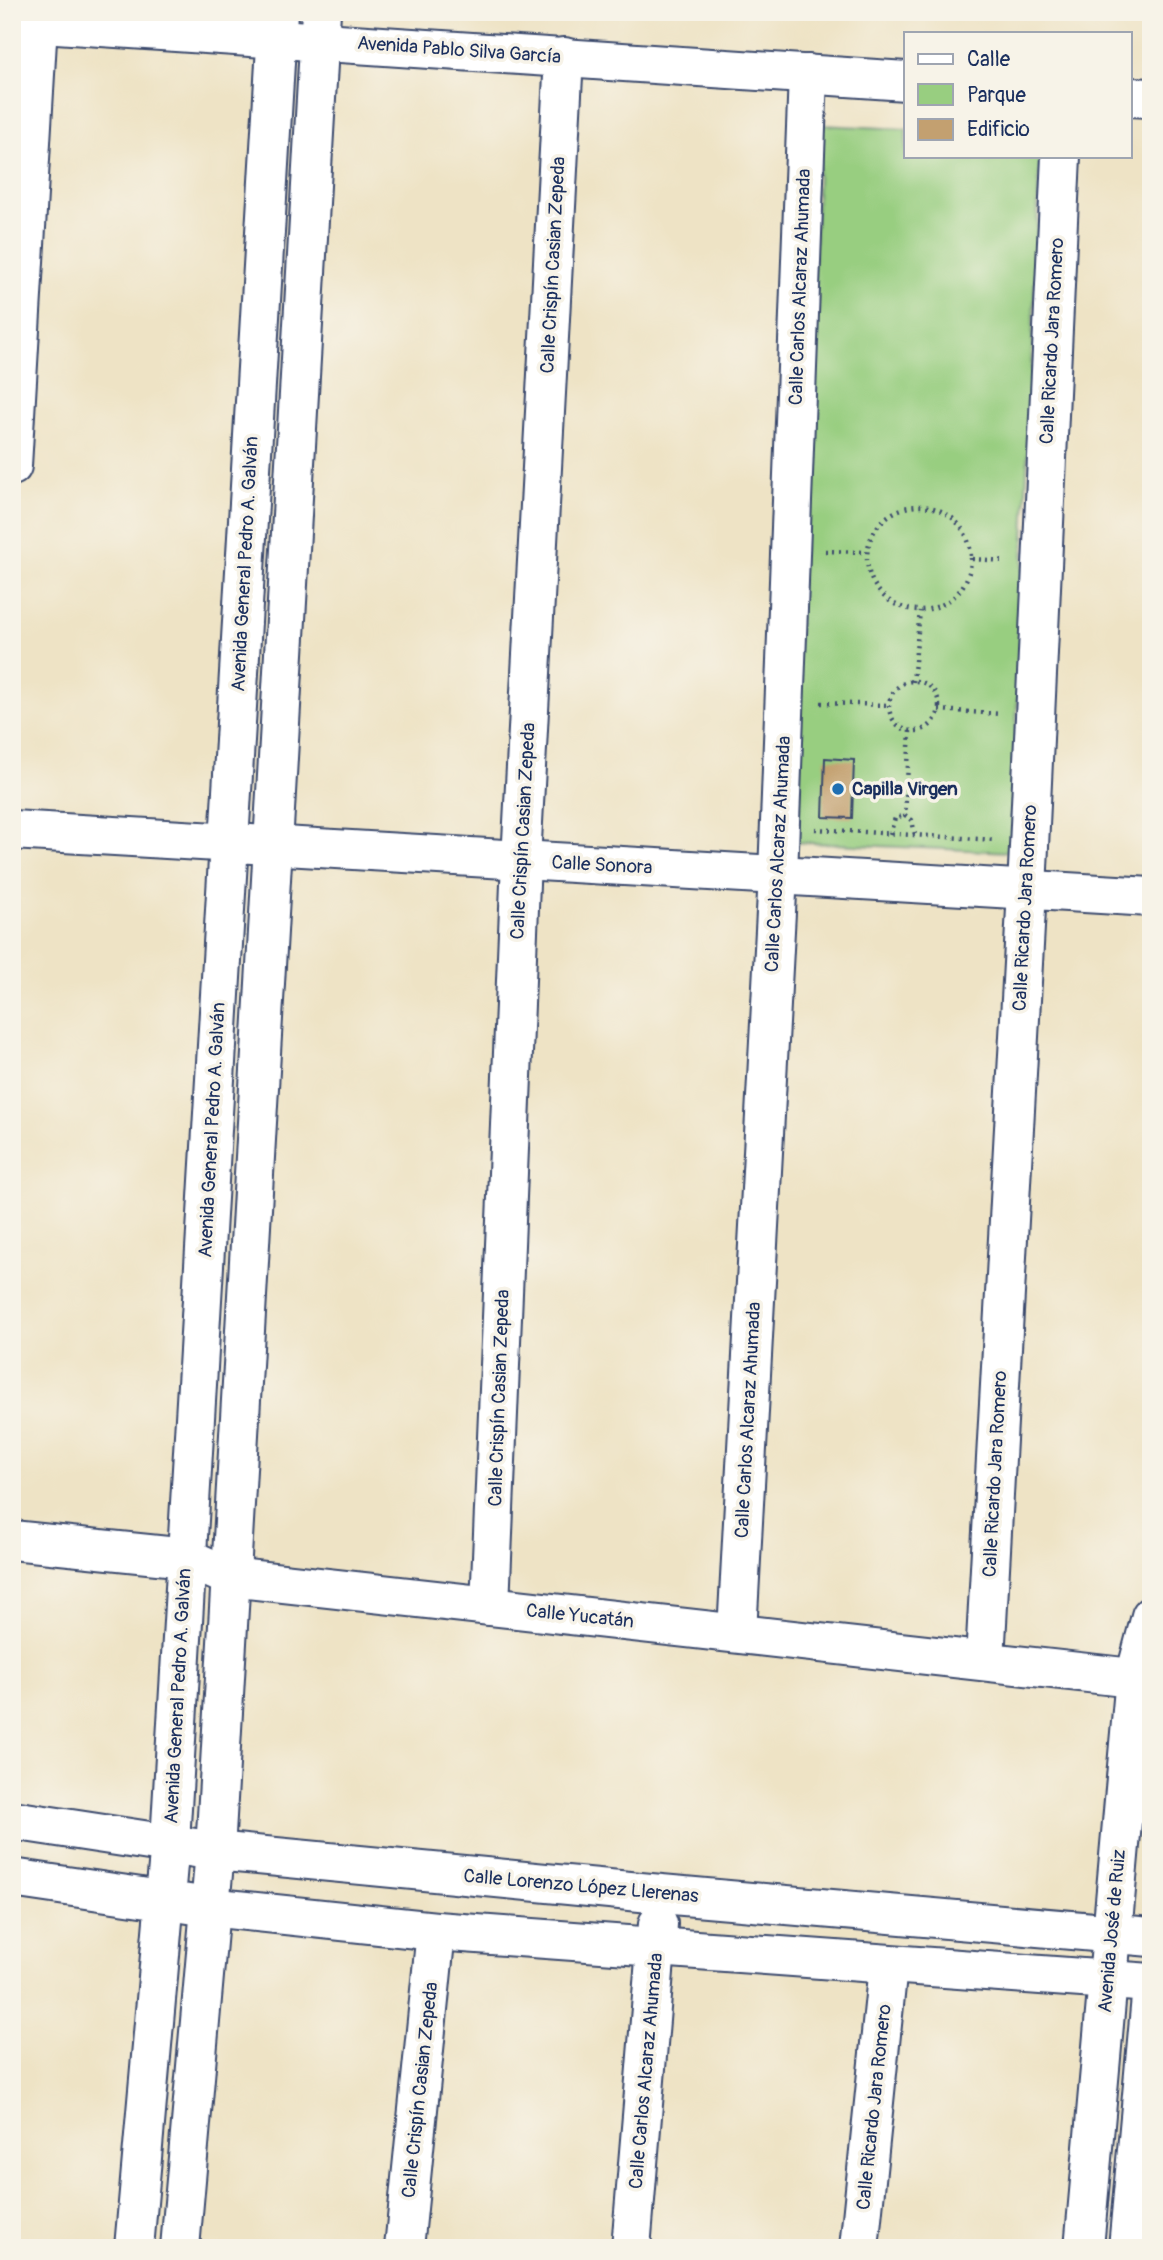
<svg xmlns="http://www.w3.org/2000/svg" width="1163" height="2260" font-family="Pangolin,sans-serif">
  <rect width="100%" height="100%" fill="#f7f3e8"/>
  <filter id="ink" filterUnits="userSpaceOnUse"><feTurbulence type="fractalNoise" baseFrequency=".0143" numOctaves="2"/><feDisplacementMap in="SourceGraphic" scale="14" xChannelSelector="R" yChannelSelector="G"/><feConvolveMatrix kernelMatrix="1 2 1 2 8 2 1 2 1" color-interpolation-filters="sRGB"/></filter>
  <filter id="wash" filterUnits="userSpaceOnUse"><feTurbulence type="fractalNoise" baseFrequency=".00686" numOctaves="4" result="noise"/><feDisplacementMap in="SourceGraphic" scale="28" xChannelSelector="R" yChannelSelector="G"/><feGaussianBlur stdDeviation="1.57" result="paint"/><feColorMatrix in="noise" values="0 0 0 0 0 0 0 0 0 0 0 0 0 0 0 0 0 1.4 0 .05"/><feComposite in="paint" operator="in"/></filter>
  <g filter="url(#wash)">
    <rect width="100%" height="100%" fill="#eee3c5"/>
    <path fill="#98ce80" stroke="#5a7e6f" stroke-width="2" d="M820,125L906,129V156H1040L1011,852L790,842Z"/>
    <g id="blocks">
      <path fill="#c3a070" d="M825,758L854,760L852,818L823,817Z"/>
    </g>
  </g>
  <g filter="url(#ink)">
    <use href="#blocks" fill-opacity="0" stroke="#3b4a6d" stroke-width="2"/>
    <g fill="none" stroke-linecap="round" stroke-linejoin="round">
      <defs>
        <g id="minor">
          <path d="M12,466L38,23"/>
          <path d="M12,830L1151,897"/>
          <path d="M12,1540L187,1558L230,1577L1151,1680"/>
          <path d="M490,1606L521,860L564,57"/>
          <path d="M737,1633L778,875L808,74"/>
          <path d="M985,1660L1027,890L1061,156"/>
          <path d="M12,1820L215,1851L661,1894L1151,1937"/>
          <path d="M12,1878L209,1907L436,1931L1151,1983"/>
          <path d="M134,2248L170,1842L278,12"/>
          <path d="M180,2248L215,1851L321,12"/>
          <path d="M404,2248L436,1931"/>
          <path d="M631,2248L658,1924"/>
          <path d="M859,2248L888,1966"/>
          <path d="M1084,2248L1135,1677L1151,1616"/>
          <path d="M1128,2248L1151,1997"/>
        </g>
        <g id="major">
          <path d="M12,21L906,81"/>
          <path d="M1130,97L1151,98"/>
        </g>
      </defs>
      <use href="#minor" stroke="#3b4a6d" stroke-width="42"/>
      <use href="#major" stroke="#3b4a6d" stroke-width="42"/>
      <g stroke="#3b4a6d" stroke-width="4.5" stroke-dasharray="2 5" stroke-linecap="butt">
        <circle cx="919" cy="558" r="52"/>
        <path d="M825,551L867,552"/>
        <path d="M972,559L1006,561"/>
        <circle cx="914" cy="706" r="25"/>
        <path d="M913,682L920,611"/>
        <path d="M821,703L889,705"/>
        <path d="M939,710L1001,714"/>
        <path d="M910,731L905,815L912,820L915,835"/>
        <path d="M815,829L995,840"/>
        <path d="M890,834L895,818L905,815"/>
      </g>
      <use href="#minor" stroke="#fff" stroke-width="38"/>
      <use href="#major" stroke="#fff" stroke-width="38"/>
    </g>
  </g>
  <circle fill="#1f6fb2" stroke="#f7f3e8" stroke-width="2.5" cx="838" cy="789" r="7"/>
  <g text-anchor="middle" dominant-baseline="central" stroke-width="7" stroke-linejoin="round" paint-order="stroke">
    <g font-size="19" fill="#1b2f5e" stroke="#f7f3e8">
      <text transform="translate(459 50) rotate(4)">Avenida Pablo Silva García</text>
      <text transform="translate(553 265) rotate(-87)">Calle Crispín Casian Zepeda</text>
      <text transform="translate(800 287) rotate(-88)">Calle Carlos Alcaraz Ahumada</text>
      <text transform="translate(1052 341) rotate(-87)">Calle Ricardo Jara Romero</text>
      <text transform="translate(245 564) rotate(-87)">Avenida General Pedro A. Galván</text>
      <text transform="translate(523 831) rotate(-87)">Calle Crispín Casian Zepeda</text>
      <text transform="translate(778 854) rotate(-87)">Calle Carlos Alcaraz Ahumada</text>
      <text transform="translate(602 865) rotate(3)">Calle Sonora</text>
      <text transform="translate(1025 908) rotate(-87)">Calle Ricardo Jara Romero</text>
      <text transform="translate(212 1130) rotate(-87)">Avenida General Pedro A. Galván</text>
      <text transform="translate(499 1398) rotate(-88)">Calle Crispín Casian Zepeda</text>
      <text transform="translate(748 1420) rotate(-87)">Calle Carlos Alcaraz Ahumada</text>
      <text transform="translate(995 1474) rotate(-87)">Calle Ricardo Jara Romero</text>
      <text transform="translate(580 1616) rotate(6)">Calle Yucatán</text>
      <text transform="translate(178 1696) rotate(-87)">Avenida General Pedro A. Galván</text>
      <text transform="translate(581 1886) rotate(5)">Calle Lorenzo López Llerenas</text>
      <text transform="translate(1112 1931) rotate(-85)">Avenida José de Ruiz</text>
      <text transform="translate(646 2071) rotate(-85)">Calle Carlos Alcaraz Ahumada</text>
      <text transform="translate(420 2090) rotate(-84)">Calle Crispín Casian Zepeda</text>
      <text transform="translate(874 2107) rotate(-84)">Calle Ricardo Jara Romero</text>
    </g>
    <g font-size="19" font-weight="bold" fill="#1b2f5e" stroke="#f7f3e8" text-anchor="start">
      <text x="852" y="789">Capilla Virgen</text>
    </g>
  </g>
  <rect width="1163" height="2260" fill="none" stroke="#f7f3e8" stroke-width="42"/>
  <rect x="904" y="32" width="228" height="126" fill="#f7f3e8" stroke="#9fa5b1" stroke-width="2"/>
  <rect x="918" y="54" width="35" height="10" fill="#ffffff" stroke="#9fa5b1" stroke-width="2"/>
  <text x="967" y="66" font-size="21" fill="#1b2f5e">Calle</text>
  <rect x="918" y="84" width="35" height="21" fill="#98ce80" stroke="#9fa5b1" stroke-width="2"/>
  <text x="967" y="102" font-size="21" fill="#1b2f5e">Parque</text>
  <rect x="918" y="119" width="35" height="21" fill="#c3a070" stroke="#9fa5b1" stroke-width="2"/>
  <text x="967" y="136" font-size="21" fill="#1b2f5e">Edificio</text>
</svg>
